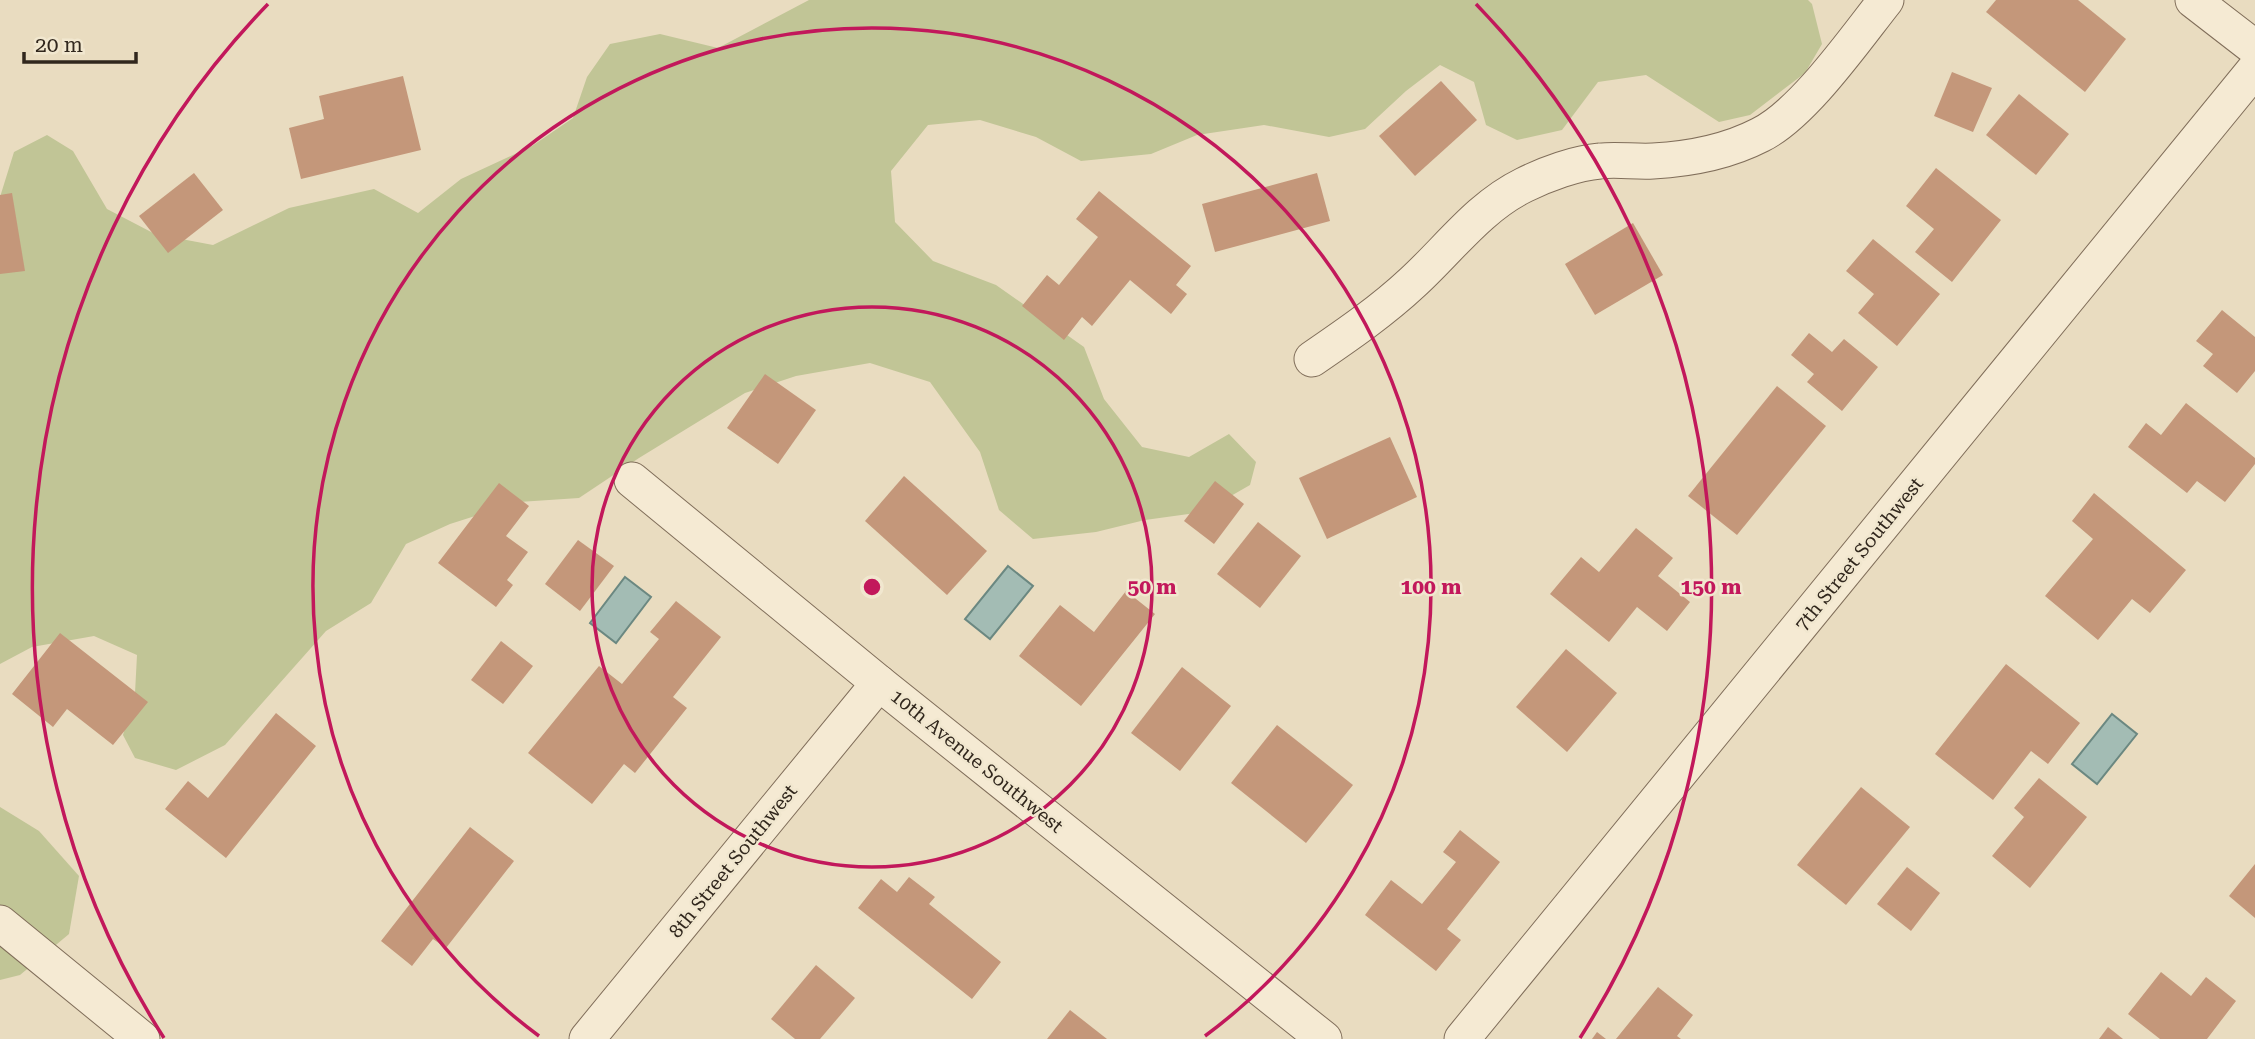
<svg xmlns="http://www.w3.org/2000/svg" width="2255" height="1039" font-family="'Roboto Serif',serif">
  <rect width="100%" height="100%" fill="#e9dcc0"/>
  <g fill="#c1c596">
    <path d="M809,0H1808L1812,4L1822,44L1805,73L1750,115L1719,122L1646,75L1598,82L1562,130L1517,140L1486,125L1474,82L1440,65L1406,91L1365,129L1329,137L1264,125L1197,135L1151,154L1081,161L1036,137L980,120L928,125L891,171L895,222L933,261L996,285L1084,347L1104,399L1142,447L1189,457L1229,434L1256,462L1250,485L1203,512L1145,520L1096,532L1033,539L999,510L980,452L930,382L870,363L796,376L745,393L639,458L579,498L519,502L450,524L406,544L371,603L326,631L225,745L176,770L135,758L123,735L135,693L137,655L94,636L32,647L0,664V197L14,152L47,135L73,151L107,209L155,234L213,245L289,208L374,189L418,213L461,179L532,146L573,118L587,77L610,44L660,34L718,48Z"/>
    <path d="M0,807L39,831L79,876L69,934L20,975L0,980Z"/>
  </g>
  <g fill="#a3bcb4" stroke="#6b8881" stroke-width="2">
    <path d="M1008,566L1033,586L990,639L965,619Z"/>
    <path d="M625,577L651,597L616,643L590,623Z"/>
    <path d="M2112,714L2137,734L2097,784L2072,764Z"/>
  </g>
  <g fill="#c4977a">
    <path d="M1996,0H2078L2126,39L2085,92L1986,12Z"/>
    <path d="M1952,72L1992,88L1973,132L1934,116Z"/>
    <path d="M403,76L421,150L301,179L289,128L324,119L319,96Z"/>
    <path d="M1441,81L1477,120L1415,176L1379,136Z"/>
    <path d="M2019,94L2069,134L2036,175L1986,135Z"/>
    <path d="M1936,168L2001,220L1952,282L1915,252L1934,229L1906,206Z"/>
    <path d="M194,173L223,210L168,253L139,216Z"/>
    <path d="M1317,173L1330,221L1215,252L1202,204Z"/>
    <path d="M1099,191L1191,266L1176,285L1187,294L1171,314L1130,280L1092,326L1082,317L1064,340L1022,306L1047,275L1059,285L1098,237L1076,219Z"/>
    <path d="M12,193L25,271L0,274V195Z"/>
    <path d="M1633,223L1663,275L1595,315L1565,264Z"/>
    <path d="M1873,239L1940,294L1897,346L1858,313L1874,294L1846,271Z"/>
    <path d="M2222,310L2255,337V371L2237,393L2203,366L2213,354L2196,341Z"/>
    <path d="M1809,333L1832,352L1844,339L1878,367L1842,411L1807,382L1814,374L1791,355Z"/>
    <path d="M765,374L816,410L778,464L727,428Z"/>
    <path d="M1777,386L1826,426L1737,535L1688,496Z"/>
    <path d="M2186,403L2255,458V464L2225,502L2197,481L2187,493L2128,447L2146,423L2161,435Z"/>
    <path d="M1390,437L1417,497L1327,539L1299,478Z"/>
    <path d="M904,476L987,551L947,595L865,521Z"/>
    <path d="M1215,481L1244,504L1214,544L1184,521Z"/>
    <path d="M499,483L529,506L506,536L528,552L507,580L513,585L496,607L438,563Z"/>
    <path d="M2094,493L2186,570L2150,613L2132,599L2098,640L2045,596L2093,539L2072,521Z"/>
    <path d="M1258,522L1301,556L1260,608L1217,574Z"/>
    <path d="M1636,528L1673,558L1658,576L1690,602L1667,631L1637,607L1609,642L1550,594L1581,557L1599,572Z"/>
    <path d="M578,540L614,566L580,611L545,584Z"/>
    <path d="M1126,591L1155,614L1081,706L1019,656L1060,605L1094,632Z"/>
    <path d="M676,601L721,637L673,697L687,708L635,773L624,764L592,804L528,753L599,666L622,684L659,639L650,632Z"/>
    <path d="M60,633L148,702L113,745L67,709L53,727L12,694Z"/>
    <path d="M501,641L533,666L503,704L471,680Z"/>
    <path d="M1566,649L1617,693L1567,752L1516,707Z"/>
    <path d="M2006,664L2080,723L2048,764L2031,751L1993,800L1935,754Z"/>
    <path d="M1182,667L1231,706L1180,771L1131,733Z"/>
    <path d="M276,713L316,746L226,858L165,809L188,781L208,798Z"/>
    <path d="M1277,725L1353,785L1306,843L1231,783Z"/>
    <path d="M2039,778L2087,817L2030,888L1992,856L2024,817L2014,808Z"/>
    <path d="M1861,787L1910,827L1846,905L1797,865Z"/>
    <path d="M470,827L514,861L446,948L433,939L412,966L381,941Z"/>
    <path d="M1460,830L1500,862L1447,929L1461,940L1436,971L1365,915L1391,880L1422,904L1456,862L1443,852Z"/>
    <path d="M2255,864V918L2229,896Z"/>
    <path d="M1907,867L1940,893L1911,931L1877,904Z"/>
    <path d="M909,877L935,897L929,904L1001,962L972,999L858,908L881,879L897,892Z"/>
    <path d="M816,965L855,998L820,1039H795L771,1019Z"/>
    <path d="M2161,972L2191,996L2206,977L2236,1001L2207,1039H2160L2128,1014Z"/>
    <path d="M1658,987L1693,1015L1677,1036L1681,1039H1616Z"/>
    <path d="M1070,1010L1107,1039H1047Z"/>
    <path d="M2108,1027L2123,1039H2099Z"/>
    <path d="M1597,1032L1606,1039H1592Z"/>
  </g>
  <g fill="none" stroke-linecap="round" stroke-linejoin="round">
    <defs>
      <g id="minor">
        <path d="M2193,0L2255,48"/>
        <path d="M1312,359C1347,335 1382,311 1413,282C1449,249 1479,207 1524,185C1546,174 1576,163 1600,161C1617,159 1635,162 1653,161C1690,159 1727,152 1760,135C1803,114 1855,39 1886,0"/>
        <path d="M632,480L879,683L1324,1039"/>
        <path d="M0,923L142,1039"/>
        <path d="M587,1039L879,683"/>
        <path d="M1462,1039L2255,69"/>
      </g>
    </defs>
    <use href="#minor" stroke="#806e5a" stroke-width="37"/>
    <use href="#minor" stroke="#f5ead3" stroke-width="35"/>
  </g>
  <g fill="none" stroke="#c2185b" stroke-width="3.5">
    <circle cx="872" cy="587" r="280"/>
    <path d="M539 1036A559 559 0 1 1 1205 1036"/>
    <path d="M164 1038A839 839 0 0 1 268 4M1476 4A839 839 0 0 1 1580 1038"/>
  </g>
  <g text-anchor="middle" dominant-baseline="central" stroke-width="5" stroke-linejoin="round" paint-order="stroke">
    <g font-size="19" fill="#31271d" stroke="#f1e7cf">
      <text transform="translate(1859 554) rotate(-51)">7th Street Southwest</text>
      <text transform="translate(977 761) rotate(39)">10th Avenue Southwest</text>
      <text transform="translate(733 861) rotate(-51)">8th Street Southwest</text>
    </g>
  </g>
  <circle cx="872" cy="587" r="10" fill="#c2185b" stroke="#f1e7cf" stroke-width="3.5"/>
  <g font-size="21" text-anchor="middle" font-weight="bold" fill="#c2185b" stroke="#f1e7cf" stroke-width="5" stroke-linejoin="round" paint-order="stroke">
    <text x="1152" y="594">50 m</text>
    <text x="1431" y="594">100 m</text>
    <text x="1711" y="594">150 m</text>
  </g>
  <path d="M24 52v10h112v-10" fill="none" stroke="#31271d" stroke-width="3.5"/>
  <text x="35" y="52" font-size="21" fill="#31271d" stroke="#f1e7cf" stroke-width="5" paint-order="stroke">20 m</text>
</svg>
